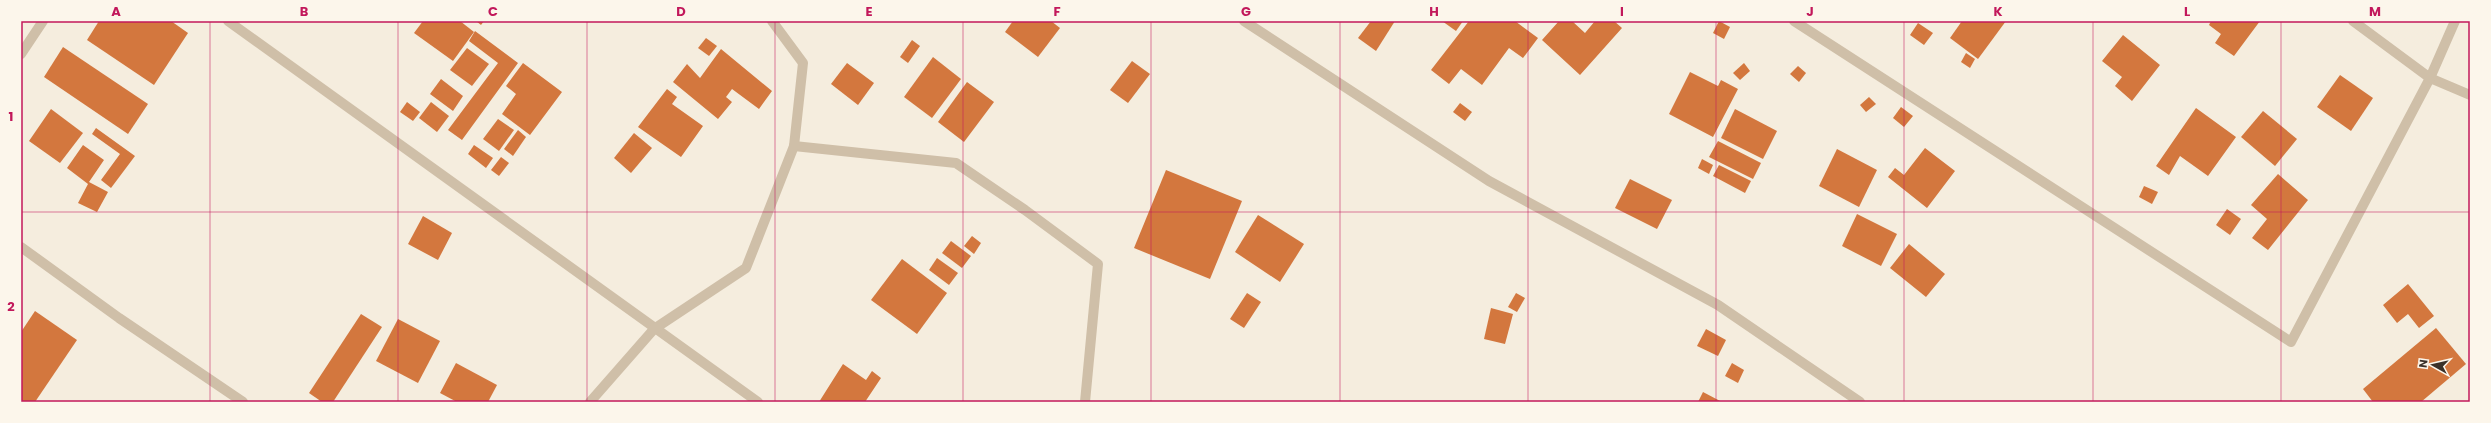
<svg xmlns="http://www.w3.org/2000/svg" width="2491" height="423" font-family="Poppins,sans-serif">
  <rect width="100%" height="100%" fill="#f5edde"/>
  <g fill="#d3773e">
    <path d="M99,21H171L188,33L154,85L87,40Z"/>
    <path d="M423,21H460L474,32L453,61L414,33Z"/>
    <path d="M476,21H484L481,25Z"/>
    <path d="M1013,21H1051L1060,28L1038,57L1005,32Z"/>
    <path d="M1371,21H1395L1376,51L1358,38Z"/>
    <path d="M1442,21H1463L1456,31Z"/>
    <path d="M1469,21H1515L1538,38L1523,58L1509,48L1482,85L1461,69L1449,84L1431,70Z"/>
    <path d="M1559,21H1572L1585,33L1595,21H1614L1622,28L1580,75L1542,40Z"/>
    <path d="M1719,21L1730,27L1724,39L1713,33Z"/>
    <path d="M1962,21H2006L1978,59L1950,38Z"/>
    <path d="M2211,21H2260L2234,56L2215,43L2221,34L2209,25Z"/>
    <path d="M1918,23L1933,33L1924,45L1910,35Z"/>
    <path d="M475,31L518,63L462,140L448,130L498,63L469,41Z"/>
    <path d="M2123,35L2160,65L2132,101L2115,86L2122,77L2102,61Z"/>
    <path d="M706,38L717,46L709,56L698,48Z"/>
    <path d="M912,40L920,46L908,63L900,57Z"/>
    <path d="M63,47L148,104L128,134L44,77Z"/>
    <path d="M467,48L489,64L472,86L450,70Z"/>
    <path d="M721,49L772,91L759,109L732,89L726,97L732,102L718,119L673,82L687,64L700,78Z"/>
    <path d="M1966,53L1975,59L1970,68L1961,62Z"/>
    <path d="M933,57L961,79L932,118L904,97Z"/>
    <path d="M1132,61L1150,74L1128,103L1110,90Z"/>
    <path d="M523,63L562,92L530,135L502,114L516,94L506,86Z"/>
    <path d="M847,63L874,83L858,105L831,84Z"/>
    <path d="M1744,63L1750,71L1740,80L1733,73Z"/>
    <path d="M1798,66L1806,73L1799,82L1790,74Z"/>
    <path d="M1690,72L1718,86L1721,80L1738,89L1713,137L1669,114Z"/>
    <path d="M2340,75L2373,98L2351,131L2317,107Z"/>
    <path d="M441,79L463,96L453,111L430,94Z"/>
    <path d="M967,82L994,102L964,142L938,122Z"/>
    <path d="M667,89L677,97L672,104L703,126L681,157L638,127Z"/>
    <path d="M1869,97L1876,104L1866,112L1860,105Z"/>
    <path d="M407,102L420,112L413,121L400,112Z"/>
    <path d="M431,102L449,116L437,132L419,118Z"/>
    <path d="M1460,103L1472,112L1465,121L1453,112Z"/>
    <path d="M1901,107L1913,116L1904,127L1893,118Z"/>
    <path d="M2196,108L2236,137L2208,176L2180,156L2169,175L2156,166Z"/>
    <path d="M51,109L83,133L60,163L29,141Z"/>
    <path d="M1735,109L1777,131L1763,159L1721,138Z"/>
    <path d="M2263,111L2297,139L2275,166L2241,137Z"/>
    <path d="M498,119L514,130L499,151L483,139Z"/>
    <path d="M96,128L135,156L111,188L101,180L120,154L92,134Z"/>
    <path d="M518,130L526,137L513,156L504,149Z"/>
    <path d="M634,133L652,148L631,173L614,158Z"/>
    <path d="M1718,141L1761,163L1753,179L1709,157Z"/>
    <path d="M83,145L104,160L89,182L108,192L97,212L78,203L88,184L67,168Z"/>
    <path d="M474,145L493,158L486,168L468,154Z"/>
    <path d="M1925,148L1955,171L1927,208L1888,177L1895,168L1904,175Z"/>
    <path d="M1837,149L1877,170L1859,207L1819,186Z"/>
    <path d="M501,157L509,163L499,176L491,170Z"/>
    <path d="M1702,159L1713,165L1709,174L1698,168Z"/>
    <path d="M1719,165L1751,181L1745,193L1713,176Z"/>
    <path d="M1166,170L1242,201L1210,279L1134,248Z"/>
    <path d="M2278,174L2308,200L2268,250L2252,238L2267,219L2251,205Z"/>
    <path d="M1630,179L1672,200L1657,229L1615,208Z"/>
    <path d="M2144,186L2158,192L2152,204L2139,197Z"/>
    <path d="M2227,209L2241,219L2230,235L2216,225Z"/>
    <path d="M1857,214L1897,234L1881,266L1842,246Z"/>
    <path d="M1258,215L1304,244L1280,282L1235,252Z"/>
    <path d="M423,216L452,233L438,260L408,244Z"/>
    <path d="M972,236L981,243L974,254L964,246Z"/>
    <path d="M951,241L971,256L962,268L942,253Z"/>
    <path d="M1909,244L1945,274L1926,297L1890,268Z"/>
    <path d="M937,258L958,273L949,285L929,270Z"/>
    <path d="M902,259L947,293L917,334L871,300Z"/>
    <path d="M2408,284L2434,316L2419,328L2408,314L2397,323L2383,305Z"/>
    <path d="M1247,293L1261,302L1244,328L1230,319Z"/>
    <path d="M1516,293L1525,298L1517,312L1508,307Z"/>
    <path d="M1491,308L1513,314L1505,344L1484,339Z"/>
    <path d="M35,311L77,340L35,402H22L21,332Z"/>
    <path d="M361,314L382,327L333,402H322L309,393Z"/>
    <path d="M398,319L440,341L418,383L376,361Z"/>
    <path d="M2436,328L2466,364L2421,402H2373L2363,389Z"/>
    <path d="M1706,329L1726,340L1718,356L1697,346Z"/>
    <path d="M456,363L497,385L488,402H457L440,393Z"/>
    <path d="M1732,363L1744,370L1738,383L1725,376Z"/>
    <path d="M843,364L866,380L872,371L881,378L865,402H819Z"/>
    <path d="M1703,392L1722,402H1698Z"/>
  </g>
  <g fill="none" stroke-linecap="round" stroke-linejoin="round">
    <g stroke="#cfbfa8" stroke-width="10">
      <path d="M228,21L758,402"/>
      <path d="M1244,21L1489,181L1718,305L1860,402"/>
      <path d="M1794,21L2291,342L2430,78L2470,95"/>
      <path d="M2353,21L2430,78L2455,21"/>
      <path d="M21,54L43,21"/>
      <path d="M794,146L956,163L1025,210L1098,264L1085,402"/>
      <path d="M21,247L119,318L243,402"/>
      <path d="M590,402L654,329L746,268L794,146L803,63L772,21"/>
    </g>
  </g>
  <path fill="none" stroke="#c2185b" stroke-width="1" stroke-opacity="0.55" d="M210,21V402M398,21V402M587,21V402M775,21V402M963,21V402M1151,21V402M1340,21V402M1528,21V402M1716,21V402M1904,21V402M2093,21V402M2281,21V402M21,212H2470"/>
  <rect width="2491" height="423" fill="none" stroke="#fcf6eb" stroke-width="44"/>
  <g transform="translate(2433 365) rotate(278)" stroke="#fcf6eb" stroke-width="3" paint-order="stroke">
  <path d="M0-3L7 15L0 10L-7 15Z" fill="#3b3129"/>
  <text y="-6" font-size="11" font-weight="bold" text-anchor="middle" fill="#3b3129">N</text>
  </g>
  <rect x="22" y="22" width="2447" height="379" fill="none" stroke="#c2185b" stroke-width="1.5"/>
  <g font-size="13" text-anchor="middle" font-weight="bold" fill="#c2185b">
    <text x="116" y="16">A</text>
    <text x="304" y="16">B</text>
    <text x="493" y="16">C</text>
    <text x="681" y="16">D</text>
    <text x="869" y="16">E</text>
    <text x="1057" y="16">F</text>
    <text x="1246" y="16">G</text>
    <text x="1434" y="16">H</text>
    <text x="1622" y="16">I</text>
    <text x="1810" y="16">J</text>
    <text x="1998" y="16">K</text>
    <text x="2187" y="16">L</text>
    <text x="2375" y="16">M</text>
    <text x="11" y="121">1</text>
    <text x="11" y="311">2</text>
  </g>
</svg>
